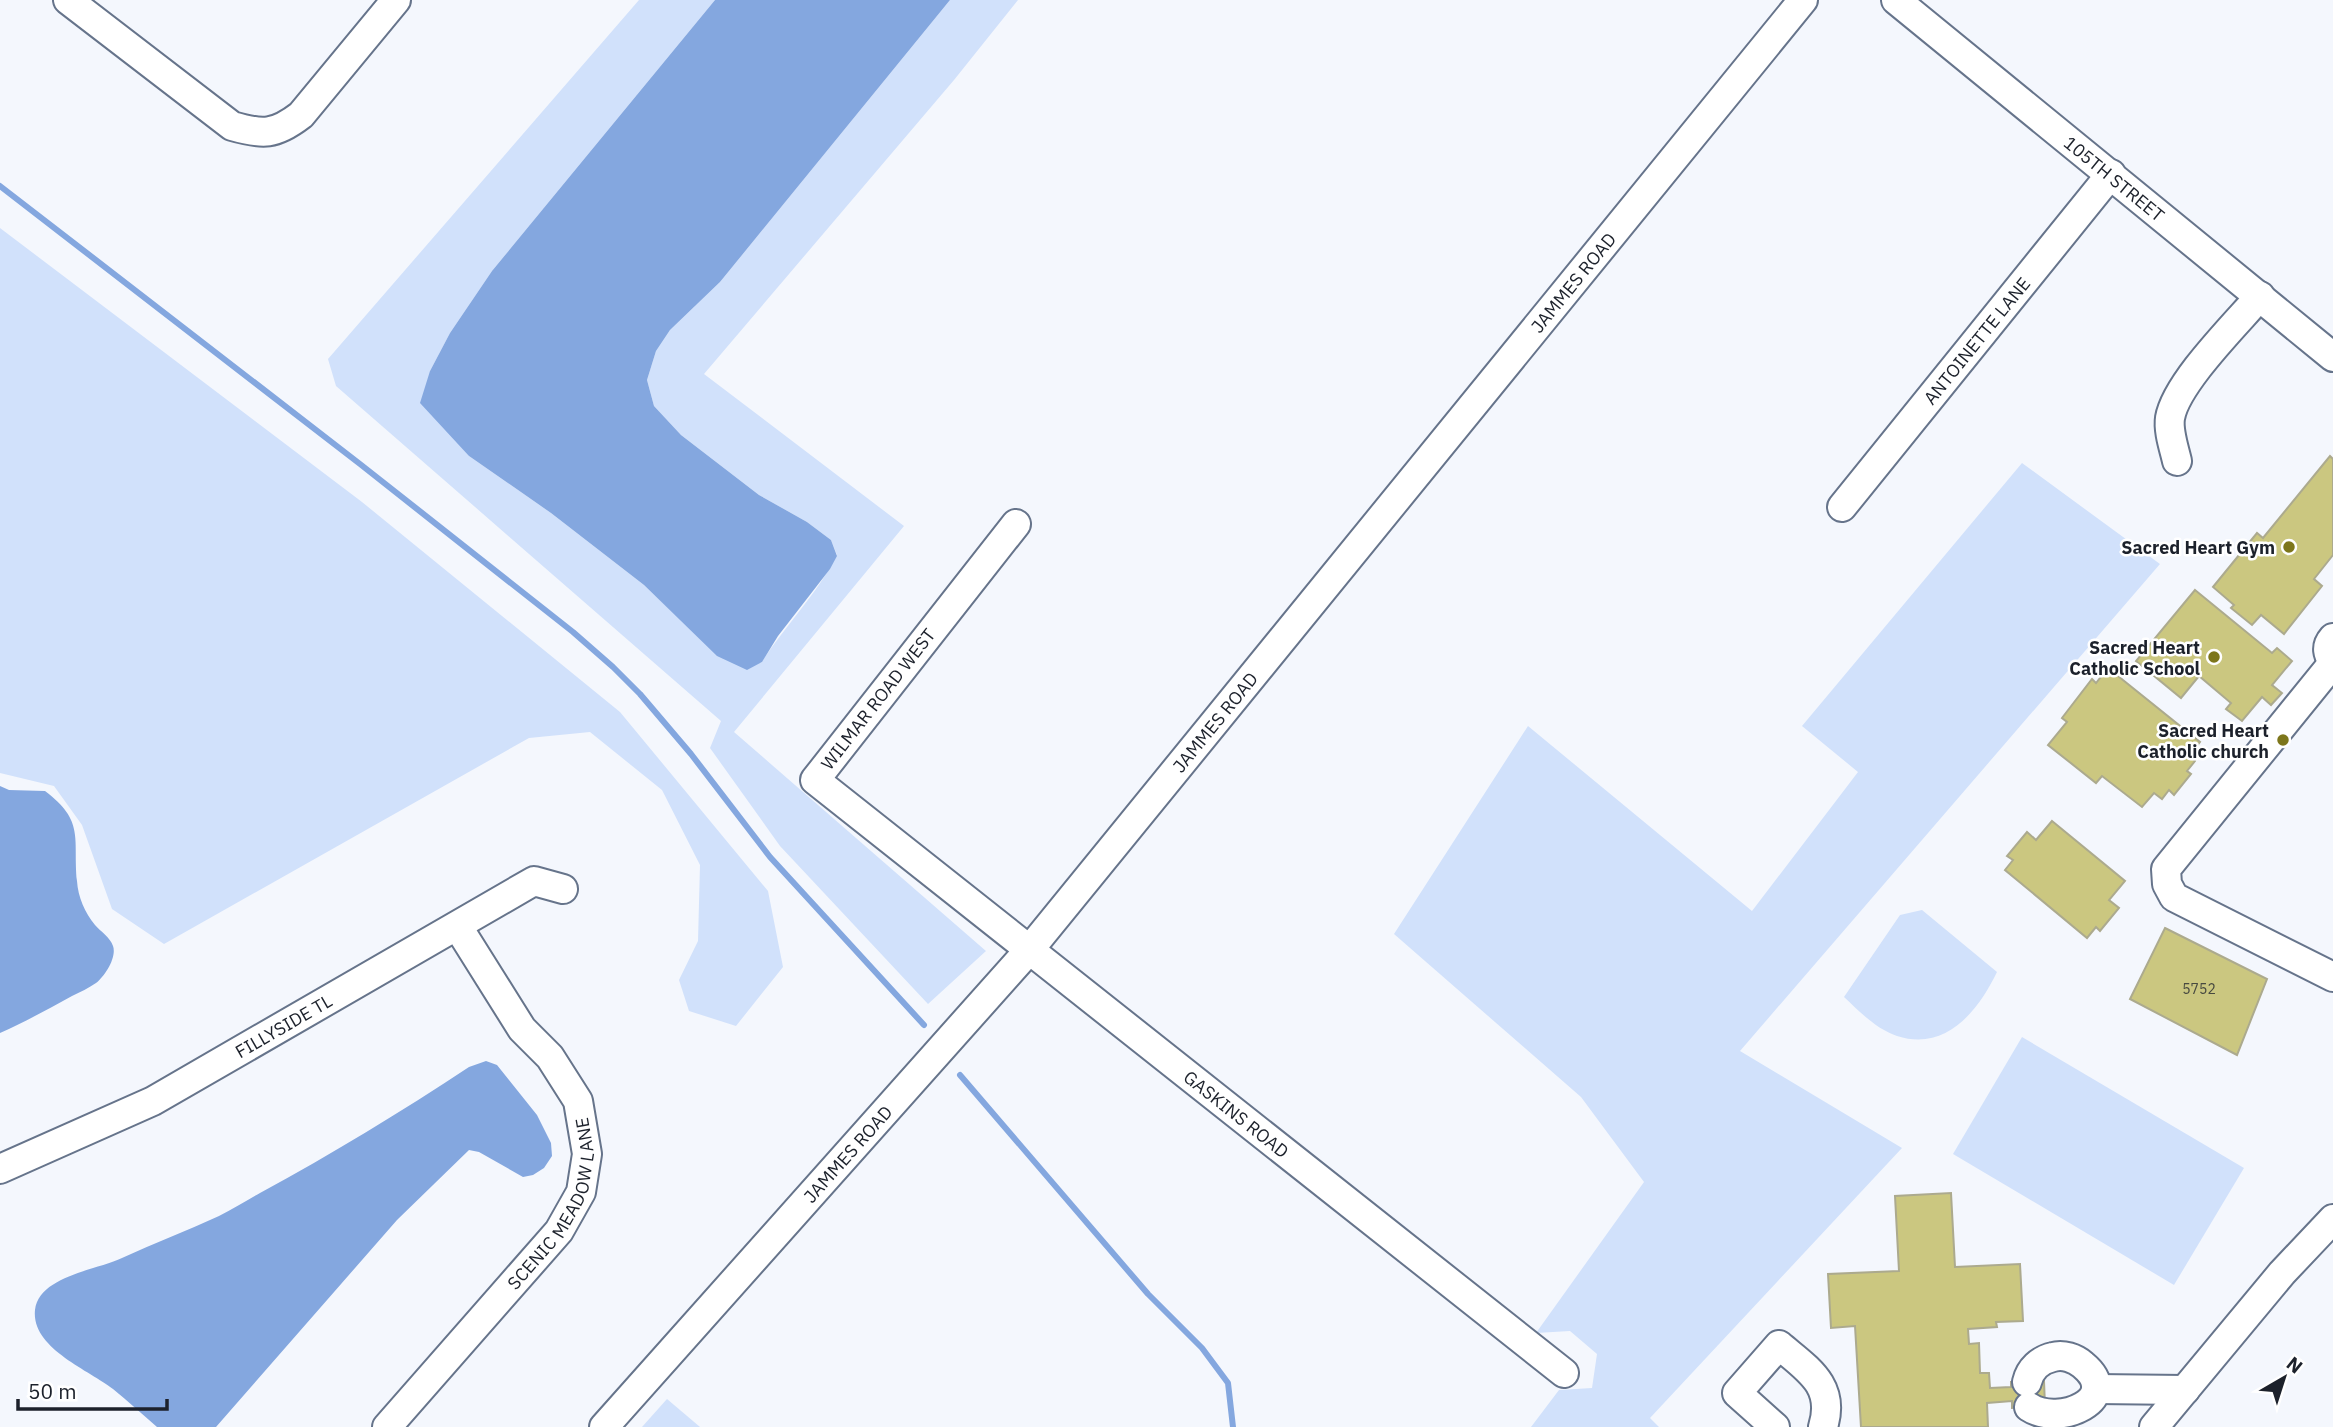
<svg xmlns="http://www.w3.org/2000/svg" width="2333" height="1427" font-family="'IBM Plex Sans',sans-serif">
  <rect width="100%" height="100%" fill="#f4f7fd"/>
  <g fill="#d1e1fb">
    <path d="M639,0H715L492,271L450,333L430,371L469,456L551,513L644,585L717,655L761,663C785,626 817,594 837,555L831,540L807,522L759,495L681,435L654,406L647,380L656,351L670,330L720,282L950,0H1018L954,80L704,374L904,526L734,732L986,951L928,1004L780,846L710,748L721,721L336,386L328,359Z"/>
    <path d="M0,228L362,502L620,712L768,891L783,967L736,1026L689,1011L679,980L698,941L700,865L662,790L590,732L529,738L164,944L112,909L82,825L54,786L0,773Z"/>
    <path d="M2022,463L2160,564L1740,1051L1902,1148L1650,1418L1659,1427H1531L1559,1390L1592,1388L1597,1354L1570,1331L1536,1333L1644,1182L1581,1097L1394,934L1528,726L1752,911L1858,772L1802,726Z"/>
    <path d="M1922,910L1997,972C1978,1011 1946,1052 1897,1036C1876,1029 1859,1011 1844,997L1900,915Z"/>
    <path d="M2022,1037L2244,1168L2174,1285L1953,1154Z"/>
    <path d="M667,1399L700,1427H642Z"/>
  </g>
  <g fill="#84a7df">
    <path d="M715,0H950L720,282L670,330L656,351L647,380L654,406L681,435L759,495L807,522L831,540L837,556L830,569L778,636L762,662L747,670L717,656L644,585L551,513L469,456L420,403L430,371L450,333L492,271Z"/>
    <path d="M0,786L9,790L45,791C85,821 73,838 77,881C78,897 85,913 95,925C101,932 110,937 113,946C117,957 105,976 96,983C89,988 80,992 72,996C48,1009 25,1022 0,1033Z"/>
    <path d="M486,1061L497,1065L537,1115L551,1143L552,1156L544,1168L533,1175L523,1177L479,1152L469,1150L397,1220L216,1427H157C142,1414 128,1401 113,1389C89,1370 31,1348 35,1310C39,1276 97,1270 122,1258C154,1243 187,1231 219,1216C233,1209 247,1200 260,1193C332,1154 401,1112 469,1067Z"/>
  </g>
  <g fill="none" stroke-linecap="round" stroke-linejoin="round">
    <g stroke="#84a7df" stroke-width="6">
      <path d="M0,186L360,464L573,632L613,667L640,694L691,754L770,857L924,1025"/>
      <path d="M960,1075L1148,1294L1202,1348L1228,1383L1233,1427"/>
    </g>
  </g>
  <g fill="#cbc780" stroke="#acaa8e" stroke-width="2">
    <path d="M2330,456L2333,459V555L2314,579L2322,586L2284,634L2261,615L2252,625L2231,608L2234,605L2213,587L2257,533L2263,538Z"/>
    <path d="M2195,590L2272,653L2277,648L2292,661L2272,685L2282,693L2271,705L2262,697L2242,721L2226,709L2231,703L2199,676L2181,698L2136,661Z"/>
    <path d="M2108,668L2200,742L2189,756L2195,761L2187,771L2191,774L2174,795L2169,790L2162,799L2154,793L2142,807L2102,776L2096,783L2048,745L2067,722L2062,718L2092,679L2096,683Z"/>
    <path d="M2052,821L2125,881L2109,900L2119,908L2100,931L2096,927L2087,938L2005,870L2013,860L2007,856L2027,832L2036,840Z"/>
    <path d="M2165,928L2267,979L2237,1055L2130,999Z"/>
    <path d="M1951,1193L1955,1267L2020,1264L2023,1321L1996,1322L1997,1327L1968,1329L1969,1344L1979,1343L1980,1373H1989L1990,1388L2011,1387V1382L2044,1381L2045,1406L2012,1408V1401L1987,1403L1988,1427H1861L1855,1326L1831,1328L1828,1274L1899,1271L1895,1196Z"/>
  </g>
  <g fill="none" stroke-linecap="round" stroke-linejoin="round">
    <defs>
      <g id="minor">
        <path d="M68,0L232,126C263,135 275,135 301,115L396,0"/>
        <path id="s1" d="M1896,0L2333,357"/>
        <path d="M2177,461C2174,448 2168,431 2170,418C2176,383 2236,324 2260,296"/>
        <path id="s2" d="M1842,507L2111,174"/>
        <path id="s3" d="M1016,524L815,780L1564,1373"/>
        <path d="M2333,638C2325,647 2328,654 2333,663"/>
        <path d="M2333,663L2166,869L2167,884L2174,897L2333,977"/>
        <path id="s4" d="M0,1169L153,1101L534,881L563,889"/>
        <path d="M2027,1382C2030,1369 2040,1360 2053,1357C2063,1354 2075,1358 2083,1365C2124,1399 2059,1427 2029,1407"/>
        <path d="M2096,1389L2185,1390"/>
        <path id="s5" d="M387,1427L559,1231L581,1192L587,1154L578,1101L550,1057L522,1029L458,927"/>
        <path id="s6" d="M604,1427L1030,949L1803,0"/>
        <path d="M1775,1427L1737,1393L1779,1345C1807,1369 1836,1385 1823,1427"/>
        <path d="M2154,1427L2282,1273L2333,1219"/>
      </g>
    </defs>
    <use href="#minor" stroke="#66748b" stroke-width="32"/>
    <use href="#minor" stroke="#fff" stroke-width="28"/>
  </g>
  <g fill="#7d761b" stroke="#fff" stroke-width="2.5">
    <circle cx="2289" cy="547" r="7"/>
    <circle cx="2214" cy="657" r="7"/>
    <circle cx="2283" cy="740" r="7"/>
  </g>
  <g text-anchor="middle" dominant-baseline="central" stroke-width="5" stroke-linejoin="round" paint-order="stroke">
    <g font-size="14" fill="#484a40">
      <text x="2199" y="989">5752</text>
    </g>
    <g font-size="18" fill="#1c212b" stroke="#fff">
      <text stroke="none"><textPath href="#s1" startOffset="282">105TH STREET</textPath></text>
      <text stroke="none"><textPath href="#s6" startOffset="1500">JAMMES ROAD</textPath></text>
      <text stroke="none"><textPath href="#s2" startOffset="214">ANTOINETTE LANE</textPath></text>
      <text transform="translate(878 699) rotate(-52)">WILMAR ROAD WEST</text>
      <text stroke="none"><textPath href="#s6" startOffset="933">JAMMES ROAD</textPath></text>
      <text stroke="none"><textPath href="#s4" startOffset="318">FILLYSIDE TL</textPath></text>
      <text stroke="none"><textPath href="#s3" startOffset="863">GASKINS ROAD</textPath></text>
      <text stroke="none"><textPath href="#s6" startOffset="366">JAMMES ROAD</textPath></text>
      <text stroke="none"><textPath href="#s5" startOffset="284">SCENIC MEADOW LANE</textPath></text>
    </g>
    <g font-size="18" font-weight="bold" fill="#1c212b" stroke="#fff" text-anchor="end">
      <text x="2275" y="547">Sacred Heart Gym</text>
      <text x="2200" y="647">Sacred Heart<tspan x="2200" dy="21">Catholic School</tspan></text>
      <text x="2269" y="730">Sacred Heart<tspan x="2269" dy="21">Catholic church</tspan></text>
    </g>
  </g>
  <g transform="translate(2284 1378) rotate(39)" stroke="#ffffff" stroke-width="5" paint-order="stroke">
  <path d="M0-5L12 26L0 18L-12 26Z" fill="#1c212b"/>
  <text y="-10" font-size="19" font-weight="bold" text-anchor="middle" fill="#1c212b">N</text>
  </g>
  <path d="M18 1399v10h149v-10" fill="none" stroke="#1c212b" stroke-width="3.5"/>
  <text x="28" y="1399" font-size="21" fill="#1c212b" stroke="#ffffff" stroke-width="5" paint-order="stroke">50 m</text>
</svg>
